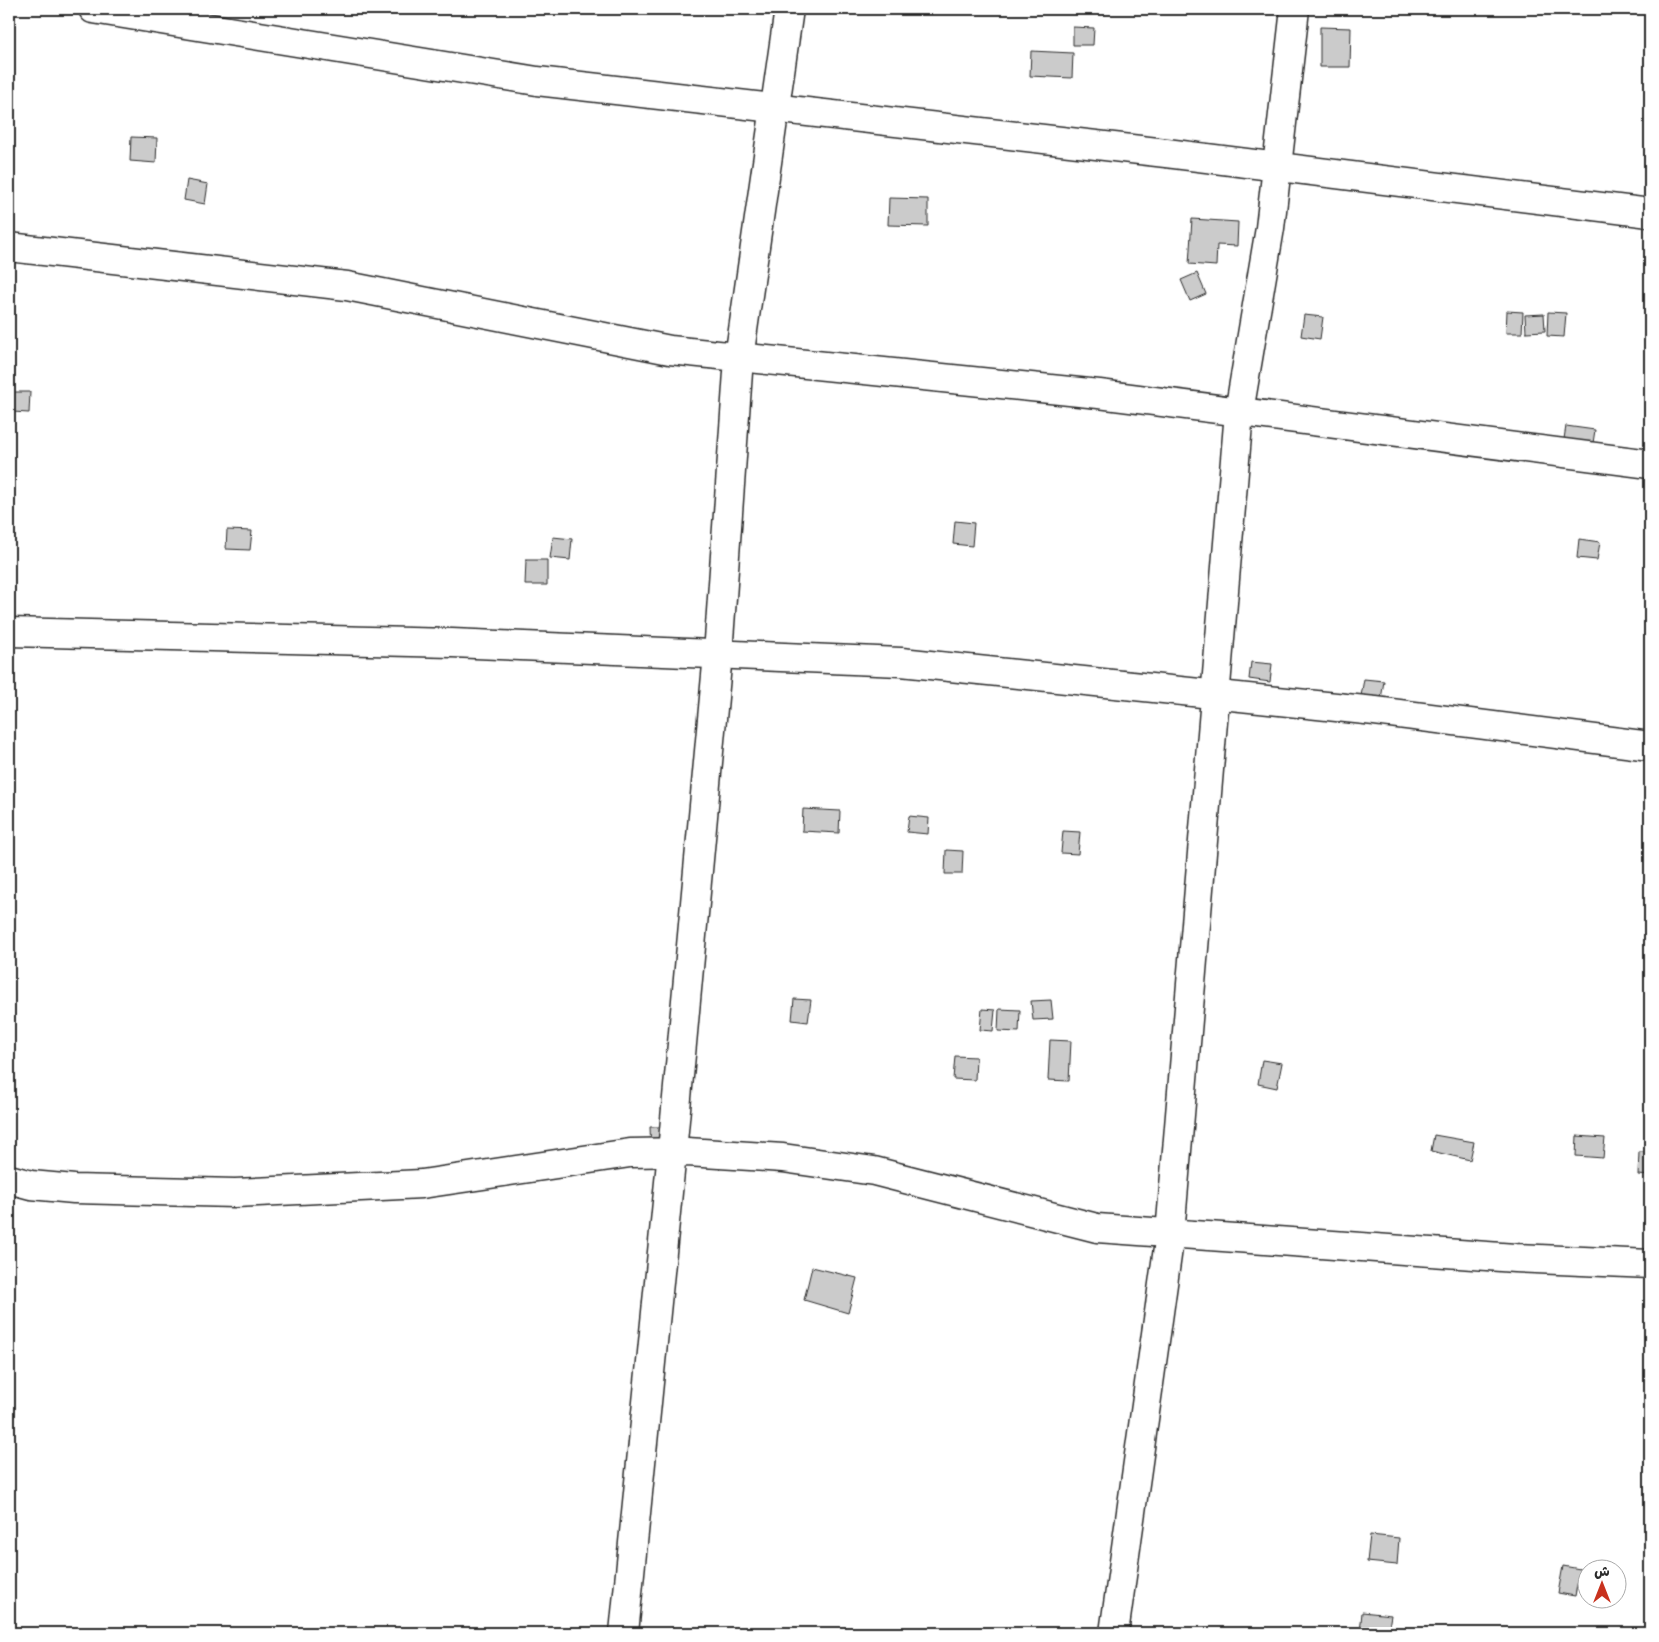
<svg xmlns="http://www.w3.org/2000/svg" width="1659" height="1642" font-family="Caveat,'Playpen Sans Arabic',sans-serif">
  <rect width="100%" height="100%" fill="#fff"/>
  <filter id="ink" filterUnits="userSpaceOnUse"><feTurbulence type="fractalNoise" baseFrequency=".02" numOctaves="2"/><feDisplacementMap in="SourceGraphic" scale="10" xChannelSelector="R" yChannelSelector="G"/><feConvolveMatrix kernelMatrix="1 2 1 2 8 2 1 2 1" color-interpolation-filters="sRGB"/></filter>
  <g filter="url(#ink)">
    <g fill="#cbcbcb" stroke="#2b2b2b">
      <path d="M1073,27L1094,28L1093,45H1073Z"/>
      <path d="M1320,27L1351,28L1350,67H1320Z"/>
      <path d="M1031,51L1073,53L1072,78L1030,76Z"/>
      <path d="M131,137L157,138L156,163L130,161Z"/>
      <path d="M187,180L208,184L205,204L184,200Z"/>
      <path d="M889,198L928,199V226L888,225Z"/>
      <path d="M1192,219L1238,222L1237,246L1217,245L1216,266L1189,264Z"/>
      <path d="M1197,273L1206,294L1190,301L1181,280Z"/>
      <path d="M1507,311L1523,312L1522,333H1506Z"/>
      <path d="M1548,312L1566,313L1564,337L1547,336Z"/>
      <path d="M1544,314L1545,331L1526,332L1525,315Z"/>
      <path d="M1304,315L1323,317L1320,339L1301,336Z"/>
      <path d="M13,392H30L29,413L12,412Z"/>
      <path d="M1566,426L1595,430L1591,456L1562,452Z"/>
      <path d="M955,521L974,523L972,546L953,544Z"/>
      <path d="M227,530L252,531L250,550L226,549Z"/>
      <path d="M553,537L572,539L570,560L550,558Z"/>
      <path d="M1579,539L1600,542L1597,560L1577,558Z"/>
      <path d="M526,560H547V585H525Z"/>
      <path d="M1251,662L1272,664L1270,682L1249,679Z"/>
      <path d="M1364,679L1384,681L1381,699L1361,696Z"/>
      <path d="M803,809L840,811L839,833L802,831Z"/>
      <path d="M909,816L929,818L928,834L907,832Z"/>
      <path d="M1063,831L1080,832L1078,854L1061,853Z"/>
      <path d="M946,850L963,851L962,874H945Z"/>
      <path d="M794,999L811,1000L808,1022L792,1020Z"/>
      <path d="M1051,1000L1053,1019L1033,1020L1031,1001Z"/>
      <path d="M982,1009L995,1010L993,1031L980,1030Z"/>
      <path d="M999,1009L1020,1010L1019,1032L998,1031Z"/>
      <path d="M1050,1040L1071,1041L1069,1081L1048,1080Z"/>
      <path d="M955,1056L976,1057L975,1080L953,1079Z"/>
      <path d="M1262,1060L1282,1063L1277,1088L1258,1084Z"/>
      <path d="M9,1068H15L13,1090L9,1089Z"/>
      <path d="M650,1127H669L651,1153Z"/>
      <path d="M1434,1135L1474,1142L1470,1160L1431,1151Z"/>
      <path d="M1577,1136L1605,1138L1603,1158L1576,1156Z"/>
      <path d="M1639,1152H1650V1176L1638,1175Z"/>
      <path d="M812,1267L857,1278L848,1313L804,1300Z"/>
      <path d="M1650,1377V1426H1648Z"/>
      <path d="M1370,1535L1399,1538L1397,1565L1367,1562Z"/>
      <path d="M1563,1566L1580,1569L1575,1596L1558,1593Z"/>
      <path d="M1362,1612L1391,1615L1388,1633H1360Z"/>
    </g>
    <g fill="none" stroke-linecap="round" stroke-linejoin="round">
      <defs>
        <g id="minor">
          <path d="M93,9L537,81L1166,153L1650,213"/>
          <path d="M9,247L347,286L670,350L1099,394L1650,464"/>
          <path d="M9,632L452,643L901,662L1375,711L1650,746"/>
          <path d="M9,1179L31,1185L74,1189L235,1193L422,1184L630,1153L687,1152L783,1158L874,1171L1097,1228L1515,1258L1650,1264"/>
          <path d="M624,1633L672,1152L718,654L739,358L789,9"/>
          <path d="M1114,1633L1170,1234L1239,412L1270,228L1295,9"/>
        </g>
      </defs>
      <use href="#minor" stroke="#2b2b2b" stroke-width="31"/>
      <use href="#minor" stroke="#fff" stroke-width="28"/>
    </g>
  </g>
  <rect width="1659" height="1642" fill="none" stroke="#fff" stroke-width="30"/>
  <rect x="15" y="15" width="1629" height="1612" fill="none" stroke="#2b2b2b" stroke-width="2" filter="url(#ink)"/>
  <g transform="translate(1602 1584)"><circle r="24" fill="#ffffff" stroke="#aaaaaa"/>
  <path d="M0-4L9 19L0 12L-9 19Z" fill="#c8321e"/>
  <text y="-8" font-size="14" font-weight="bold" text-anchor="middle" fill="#2b2b2b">ش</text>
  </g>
</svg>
